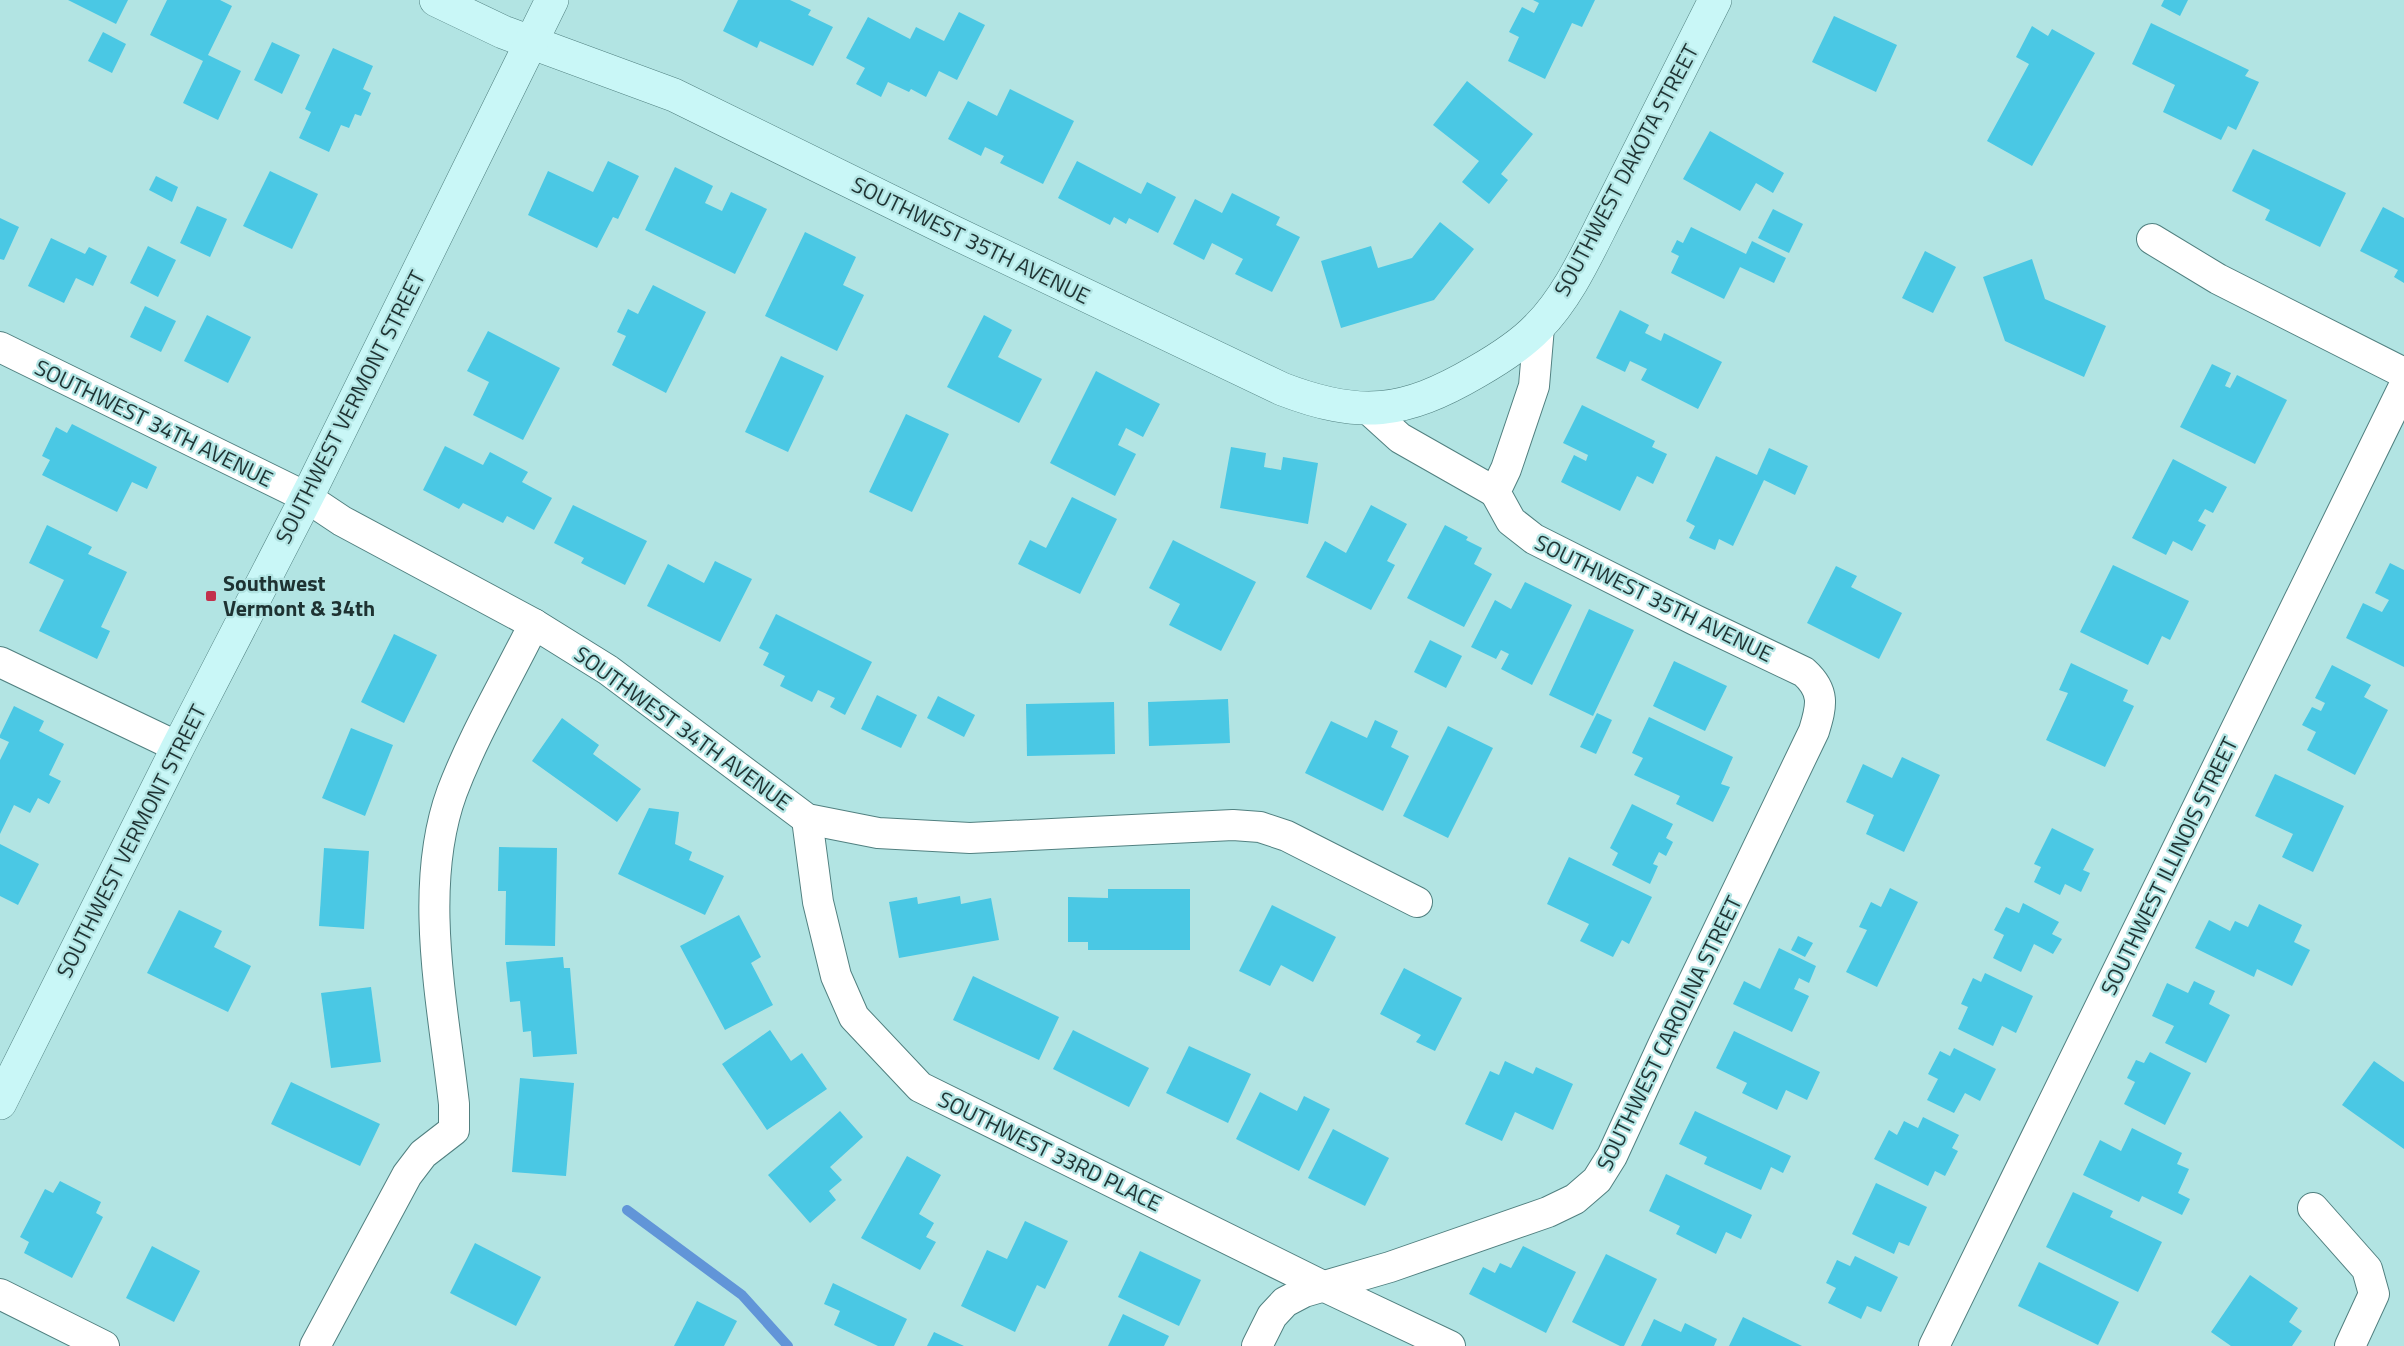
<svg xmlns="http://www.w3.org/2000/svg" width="2404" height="1346" font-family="'Titillium Web',sans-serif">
  <rect width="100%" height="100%" fill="#b2e4e3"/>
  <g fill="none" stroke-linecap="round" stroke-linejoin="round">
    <path stroke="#6195d8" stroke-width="10" d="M627,1210L742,1295L788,1346"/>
  </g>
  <g fill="#4ac8e4">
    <path d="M68,0H128L116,24Z"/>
    <path d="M167,0H220L232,6L208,55L241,71L218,120L183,103L203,61L150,35Z"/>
    <path d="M738,0H790L811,10L808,15L833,27L813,66L760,41L757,48L723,31Z"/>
    <path d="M1533,0H1595L1582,27L1572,23L1545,79L1508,61L1519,37L1509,32L1522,7L1534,13L1539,3Z"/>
    <path d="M2164,0H2188L2180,16L2161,6Z"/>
    <path d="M959,12L985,25L957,80L939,71L926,97L911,89L909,92L888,82L881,97L856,84L865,68L846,58L868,17L910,39L916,27L944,41Z"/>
    <path d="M1834,16L1897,45L1876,92L1812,62Z"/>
    <path d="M2151,23L2249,70L2245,76L2259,82L2236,130L2228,126L2221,140L2163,112L2175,85L2132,64Z"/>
    <path d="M2032,26L2048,36L2052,29L2095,53L2032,166L1987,141L2029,64L2016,57Z"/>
    <path d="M103,32L126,44L112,73L88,61Z"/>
    <path d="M272,42L300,55L282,94L254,80Z"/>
    <path d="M333,48L373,66L363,89L371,93L361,116L355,114L349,128L341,125L329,152L299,138L311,112L305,109Z"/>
    <path d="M1467,81L1533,134L1501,174L1508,180L1489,204L1462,182L1479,161L1433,125Z"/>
    <path d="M1010,89L1074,121L1043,184L1000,163L1004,156L985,147L981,156L948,139L968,101L997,116Z"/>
    <path d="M1710,131L1784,173L1773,193L1756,183L1740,211L1683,179Z"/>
    <path d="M2253,149L2346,193L2320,247L2265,220L2270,210L2232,191Z"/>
    <path d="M608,161L639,176L618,219L613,217L597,248L528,215L548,171L593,192Z"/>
    <path d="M1077,161L1141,194L1147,182L1176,197L1158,233L1129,218L1126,224L1114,217L1110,225L1058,198Z"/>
    <path d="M675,167L713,186L705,203L722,211L731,192L767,209L735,274L645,230Z"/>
    <path d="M270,171L318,194L292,249L243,226Z"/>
    <path d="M156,176L178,187L172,202L149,190Z"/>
    <path d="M1232,193L1280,217L1276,225L1300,237L1272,292L1235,274L1243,259L1212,243L1204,260L1173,244L1195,199L1222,213Z"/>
    <path d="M197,206L227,219L210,257L180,243Z"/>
    <path d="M2383,207L2404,218V283L2394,277L2398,270L2360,251Z"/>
    <path d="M1773,209L1803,224L1789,253L1758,238Z"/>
    <path d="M0,218L19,227L4,260L0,259Z"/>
    <path d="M1440,222L1474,249L1434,300L1341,328L1321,261L1371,246L1378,268L1412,258Z"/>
    <path d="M1691,227L1746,254L1752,241L1786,258L1774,283L1740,267L1724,299L1671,273L1679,256L1671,252L1677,240L1683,243Z"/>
    <path d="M805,232L856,257L843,285L864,295L837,351L765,316Z"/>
    <path d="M51,238L85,254L89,247L107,256L93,286L76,278L64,303L28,286Z"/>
    <path d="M148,246L176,260L158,297L130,283Z"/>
    <path d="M1925,251L1956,267L1933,313L1902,298Z"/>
    <path d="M2032,259L2045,299L2106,326L2084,377L2005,341L1983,277Z"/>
    <path d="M653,285L706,312L666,393L612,365L626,336L617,332L628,309L638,314Z"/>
    <path d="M145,306L176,321L161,352L130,337Z"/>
    <path d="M1620,310L1649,325L1645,333L1661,341L1664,333L1722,362L1698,409L1641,380L1647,369L1630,361L1625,372L1596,358Z"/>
    <path d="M207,315L251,337L228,383L184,361Z"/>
    <path d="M984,315L1012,330L998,357L1042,379L1019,423L947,387Z"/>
    <path d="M488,331L560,368L523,440L473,415L489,382L467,371Z"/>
    <path d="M781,356L824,376L788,452L745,432Z"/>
    <path d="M2212,364L2231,373L2225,386L2230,388L2237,375L2287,400L2255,464L2180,427Z"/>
    <path d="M1096,371L1160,404L1143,437L1126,428L1118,445L1136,454L1115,496L1050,463Z"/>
    <path d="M1582,405L1655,441L1652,447L1667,454L1653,484L1637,476L1620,511L1561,482L1574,455L1586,461L1588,455L1563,443Z"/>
    <path d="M906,414L949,434L912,512L869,492Z"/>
    <path d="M72,424L157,467L147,489L132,482L117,512L42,475L50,460L42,456L56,427L67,433Z"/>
    <path d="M445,446L483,465L490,452L528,472L522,482L552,498L534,530L507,516L503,523L463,503L459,509L423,490Z"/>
    <path d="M1231,447L1266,453L1264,467L1281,470L1283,457L1318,463L1308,524L1220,508Z"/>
    <path d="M1769,448L1808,466L1795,495L1764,480L1733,546L1719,539L1715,550L1689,538L1695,526L1686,521L1716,456L1757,475Z"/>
    <path d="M2173,459L2227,487L2213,513L2205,509L2198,521L2206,525L2192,551L2173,541L2166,555L2132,538Z"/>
    <path d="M1072,497L1117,519L1080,594L1018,564L1030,540L1046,548Z"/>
    <path d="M573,505L647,541L625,585L581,563L584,558L554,543Z"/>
    <path d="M1371,505L1407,524L1387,561L1395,565L1371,610L1306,577L1325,541L1346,553Z"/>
    <path d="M47,525L92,547L88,554L127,572L101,627L110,631L97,659L39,631L64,580L29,563Z"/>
    <path d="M1445,525L1468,537L1466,540L1482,548L1474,564L1492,574L1464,627L1407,598Z"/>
    <path d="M1173,540L1256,582L1221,651L1169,625L1180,604L1149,588Z"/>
    <path d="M715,561L752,579L720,642L647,606L668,564L704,583Z"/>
    <path d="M2390,563L2404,570V667L2346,638L2363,603L2382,612L2389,600L2375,593Z"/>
    <path d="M2113,565L2189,601L2170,640L2162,636L2148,665L2080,632Z"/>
    <path d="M1836,566L1857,576L1851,587L1902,613L1879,659L1807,623Z"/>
    <path d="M1525,582L1572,605L1532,685L1501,669L1509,654L1501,650L1496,659L1471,647L1495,600L1511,609Z"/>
    <path d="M1589,609L1634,630L1593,716L1549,695Z"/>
    <path d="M776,614L872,662L845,715L830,707L835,698L818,690L812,702L780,686L785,676L763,665L769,653L759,648Z"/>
    <path d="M394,634L437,655L404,723L361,702Z"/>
    <path d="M1430,640L1462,656L1446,688L1414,672Z"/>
    <path d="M1674,661L1727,686L1705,731L1653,706Z"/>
    <path d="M2071,663L2128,690L2123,701L2134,706L2105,767L2046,740L2068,693L2059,690Z"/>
    <path d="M2332,665L2371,685L2364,697L2388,710L2355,775L2307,750L2316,732L2302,725L2312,707L2321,711L2325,703L2315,698Z"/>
    <path d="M877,695L917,715L901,748L861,729Z"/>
    <path d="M938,696L975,715L964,737L927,718Z"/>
    <path d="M1228,699L1230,743L1149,746L1148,702Z"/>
    <path d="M1114,702L1115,754L1027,756L1026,704Z"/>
    <path d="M14,706L44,721L39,731L64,744L49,775L61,781L49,804L38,798L30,813L14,805L0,834V760L9,742L0,738V735Z"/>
    <path d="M1597,713L1612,720L1596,754L1580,747Z"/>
    <path d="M1649,717L1733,757L1721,784L1730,787L1713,822L1676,804L1680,796L1634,775L1643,758L1632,753Z"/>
    <path d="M562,718L599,745L593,754L641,789L617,822L532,761Z"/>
    <path d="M1375,720L1398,731L1391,747L1409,756L1383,811L1305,773L1331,721L1367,738Z"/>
    <path d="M1448,726L1493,748L1448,838L1403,816Z"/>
    <path d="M351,728L393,745L365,816L322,798Z"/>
    <path d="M1902,757L1940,775L1904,852L1866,834L1874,815L1846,802L1863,764L1892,778Z"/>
    <path d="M2275,774L2344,806L2313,872L2282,857L2293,834L2255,816Z"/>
    <path d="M1632,804L1673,824L1666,838L1673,842L1666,856L1659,852L1653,864L1658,866L1650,884L1612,865L1618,853L1610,848Z"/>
    <path d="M649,808L679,812L675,844L692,852L689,860L724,876L705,915L618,874Z"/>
    <path d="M2052,828L2094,849L2083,870L2090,873L2081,892L2065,884L2060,895L2034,882L2041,867L2034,864Z"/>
    <path d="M0,844L39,864L18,905L0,896Z"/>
    <path d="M499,847L557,848L555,946L505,945L506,891H498Z"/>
    <path d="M324,848L369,851L364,929L319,926Z"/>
    <path d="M1569,857L1652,897L1629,944L1622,940L1613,957L1580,941L1589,924L1547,904Z"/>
    <path d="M1890,888L1918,902L1877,987L1846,972L1867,930L1859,927L1871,902L1881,907Z"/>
    <path d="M1108,889H1190V950H1088V942H1068V897L1108,898Z"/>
    <path d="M960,896L961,904L991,898L999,940L899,958L889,902L917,897L918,904Z"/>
    <path d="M2023,903L2059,922L2052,934L2062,939L2053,954L2034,944L2021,972L1993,958L2004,935L1994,930L2006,907L2019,913Z"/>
    <path d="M2259,904L2302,925L2294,942L2310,950L2292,986L2257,969L2254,977L2195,948L2209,920L2230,931L2235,921L2248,927Z"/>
    <path d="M1272,905L1336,937L1313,982L1281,965L1270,986L1239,971Z"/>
    <path d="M179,910L222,931L214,947L251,966L228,1012L147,973Z"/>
    <path d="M739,915L761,957L751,963L773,1005L725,1030L680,946Z"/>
    <path d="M1798,936L1813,943L1805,957L1791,950Z"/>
    <path d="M1779,948L1816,966L1809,983L1799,978L1794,989L1809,996L1792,1032L1733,1004L1744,981L1760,989Z"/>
    <path d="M563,957L564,968H570L577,1054L533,1057L531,1031L523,1032L520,1001L510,1002L506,962Z"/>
    <path d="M1404,968L1462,998L1435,1051L1416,1042L1421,1035L1380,1014Z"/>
    <path d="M1985,973L2033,996L2016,1033L2002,1026L1993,1046L1958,1029L1968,1007L1961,1004L1973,978L1981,982Z"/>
    <path d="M973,976L1059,1017L1039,1060L953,1020Z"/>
    <path d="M2194,981L2215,991L2209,1004L2230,1015L2206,1063L2165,1043L2174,1026L2152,1016L2167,983L2188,993Z"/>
    <path d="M371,987L381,1062L331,1068L321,993Z"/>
    <path d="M770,1030L791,1061L802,1053L827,1089L767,1130L722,1064Z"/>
    <path d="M1073,1030L1149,1068L1129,1107L1053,1069Z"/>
    <path d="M1734,1031L1820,1072L1807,1100L1786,1090L1777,1110L1742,1093L1747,1083L1716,1068Z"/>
    <path d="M1189,1046L1251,1074L1228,1123L1166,1093Z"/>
    <path d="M1954,1048L1996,1069L1980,1101L1965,1093L1954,1113L1927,1100L1938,1079L1928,1074L1940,1051L1950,1056Z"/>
    <path d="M2150,1052L2191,1073L2165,1125L2124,1104L2135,1082L2127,1078L2136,1060L2144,1063Z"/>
    <path d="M1505,1061L1533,1074L1536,1067L1573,1084L1553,1130L1515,1112L1502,1141L1465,1124L1490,1071L1499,1075Z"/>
    <path d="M2374,1061L2404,1082V1149L2342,1105Z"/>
    <path d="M520,1078L574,1083L566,1176L512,1172Z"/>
    <path d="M291,1082L380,1124L360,1166L271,1124Z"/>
    <path d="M1260,1092L1297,1111L1304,1096L1330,1109L1299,1171L1236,1139Z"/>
    <path d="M840,1111L863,1137L830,1167L842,1180L829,1191L836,1200L810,1223L768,1175Z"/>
    <path d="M1695,1111L1791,1156L1783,1173L1771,1167L1761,1190L1704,1164L1707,1157L1679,1144Z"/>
    <path d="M1923,1117L1959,1135L1952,1148L1958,1151L1945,1176L1935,1171L1928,1186L1874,1159L1889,1130L1897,1135L1904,1121L1918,1128Z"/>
    <path d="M2132,1128L2182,1153L2177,1164L2189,1169L2178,1193L2190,1199L2182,1215L2142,1196L2139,1202L2083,1175L2100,1140L2121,1151Z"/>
    <path d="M1333,1129L1389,1158L1365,1206L1308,1178Z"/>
    <path d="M907,1156L941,1175L919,1214L934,1223L926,1237L936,1242L920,1270L861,1238Z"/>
    <path d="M1666,1174L1752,1215L1741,1239L1726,1232L1716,1254L1676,1234L1680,1226L1649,1211Z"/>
    <path d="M60,1181L101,1202L96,1213L103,1217L72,1278L24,1253L29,1242L20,1237L45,1189L53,1193Z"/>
    <path d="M1876,1183L1927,1207L1909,1246L1899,1242L1894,1254L1852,1234Z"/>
    <path d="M2073,1192L2113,1211L2110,1217L2162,1242L2138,1292L2046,1247Z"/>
    <path d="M1025,1221L1068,1241L1045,1289L1037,1285L1015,1332L961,1306L987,1250L1007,1259Z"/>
    <path d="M475,1243L541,1277L516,1326L450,1293Z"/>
    <path d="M152,1246L200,1271L174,1322L126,1298Z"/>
    <path d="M1523,1246L1576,1272L1546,1333L1469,1294L1483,1267L1495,1273L1500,1263L1511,1268Z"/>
    <path d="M1140,1251L1201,1280L1179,1326L1118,1297Z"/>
    <path d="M1606,1254L1657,1279L1624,1346H1620L1572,1322Z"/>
    <path d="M1855,1256L1898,1277L1881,1312L1867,1306L1861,1319L1828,1303L1836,1288L1826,1283L1837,1260L1850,1266Z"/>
    <path d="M2039,1262L2119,1302L2098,1345L2018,1306Z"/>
    <path d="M2250,1275L2298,1308L2289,1322L2302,1331L2292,1346H2231L2211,1332Z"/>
    <path d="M833,1283L907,1319L894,1346H878L834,1325L840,1311L824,1304Z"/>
    <path d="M697,1301L737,1321L724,1346H674Z"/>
    <path d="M1123,1314L1169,1336L1164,1346H1108Z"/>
    <path d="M1743,1317L1802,1346H1729Z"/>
    <path d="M1654,1319L1681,1332L1685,1323L1717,1339L1714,1346H1641Z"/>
    <path d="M934,1332L964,1346H927Z"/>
  </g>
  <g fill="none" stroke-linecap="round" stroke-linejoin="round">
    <defs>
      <g id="street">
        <path d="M2152,239L2218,279L2404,373"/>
        <path d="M0,347L306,497L342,521L534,624L608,670L807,819L878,833L970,838L1233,825L1260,827L1287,836L1417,902"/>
        <path d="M1368,409L1400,438L1495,492"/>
        <path d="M0,662L178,747"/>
        <path d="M807,819L818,902L836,976L854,1017L920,1087L1323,1286L1450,1346"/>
        <path d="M2313,1208L2367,1269L2374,1294L2350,1346"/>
        <path d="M0,1294L104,1346"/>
        <path d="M315,1346L407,1175L423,1154L454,1130V1104C443,1005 417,888 452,792C474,734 507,679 534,624"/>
        <path d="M1257,1346L1272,1316L1285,1302L1304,1292L1390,1267L1548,1212L1575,1199L1597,1180L1612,1156L1664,1043L1814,731C1822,705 1825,691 1804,672L1695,620L1534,539L1511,521L1495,492L1506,469L1534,386L1539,327"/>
        <path d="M1934,1346L2404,386"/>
      </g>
      <g id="secondary">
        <path d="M436,0L503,32L674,95L951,231L1282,389C1360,419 1404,414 1476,372C1497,360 1521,345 1538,327C1570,295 1590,247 1611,207C1646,138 1681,69 1715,0"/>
        <path d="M0,1103L178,747L314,483L552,0"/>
      </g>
    </defs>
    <use href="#street" stroke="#518080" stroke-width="32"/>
    <use href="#secondary" stroke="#518080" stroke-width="34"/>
    <use href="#street" stroke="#fff" stroke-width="30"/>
    <use href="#secondary" stroke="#c9f7f7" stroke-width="33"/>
  </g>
  <rect fill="#c2314c" stroke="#b2e4e3" stroke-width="2" x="205" y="590" width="12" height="12" rx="3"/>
  <g text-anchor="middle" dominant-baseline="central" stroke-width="4.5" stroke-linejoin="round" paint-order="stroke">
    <g font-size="22" fill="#1e3232" stroke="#b2e4e3">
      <text transform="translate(1626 170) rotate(-62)">SOUTHWEST DAKOTA STREET</text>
      <text transform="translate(971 240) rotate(26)">SOUTHWEST 35TH AVENUE</text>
      <text transform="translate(350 407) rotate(-63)">SOUTHWEST VERMONT STREET</text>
      <text transform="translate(154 423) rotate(26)">SOUTHWEST 34TH AVENUE</text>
      <text transform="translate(1654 598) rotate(26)">SOUTHWEST 35TH AVENUE</text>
      <text transform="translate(683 728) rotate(36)">SOUTHWEST 34TH AVENUE</text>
      <text transform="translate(131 841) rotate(-63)">SOUTHWEST VERMONT STREET</text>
      <text transform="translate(2169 866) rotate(-64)">SOUTHWEST ILLINOIS STREET</text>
      <text transform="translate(1669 1033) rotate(-64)">SOUTHWEST CAROLINA STREET</text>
      <text transform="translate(1050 1151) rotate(26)">SOUTHWEST 33RD PLACE</text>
    </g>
    <g font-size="22" font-weight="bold" fill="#1e3232" stroke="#b2e4e3" text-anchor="start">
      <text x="223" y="583">Southwest<tspan x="223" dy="25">Vermont &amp; 34th</tspan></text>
    </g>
  </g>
</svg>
